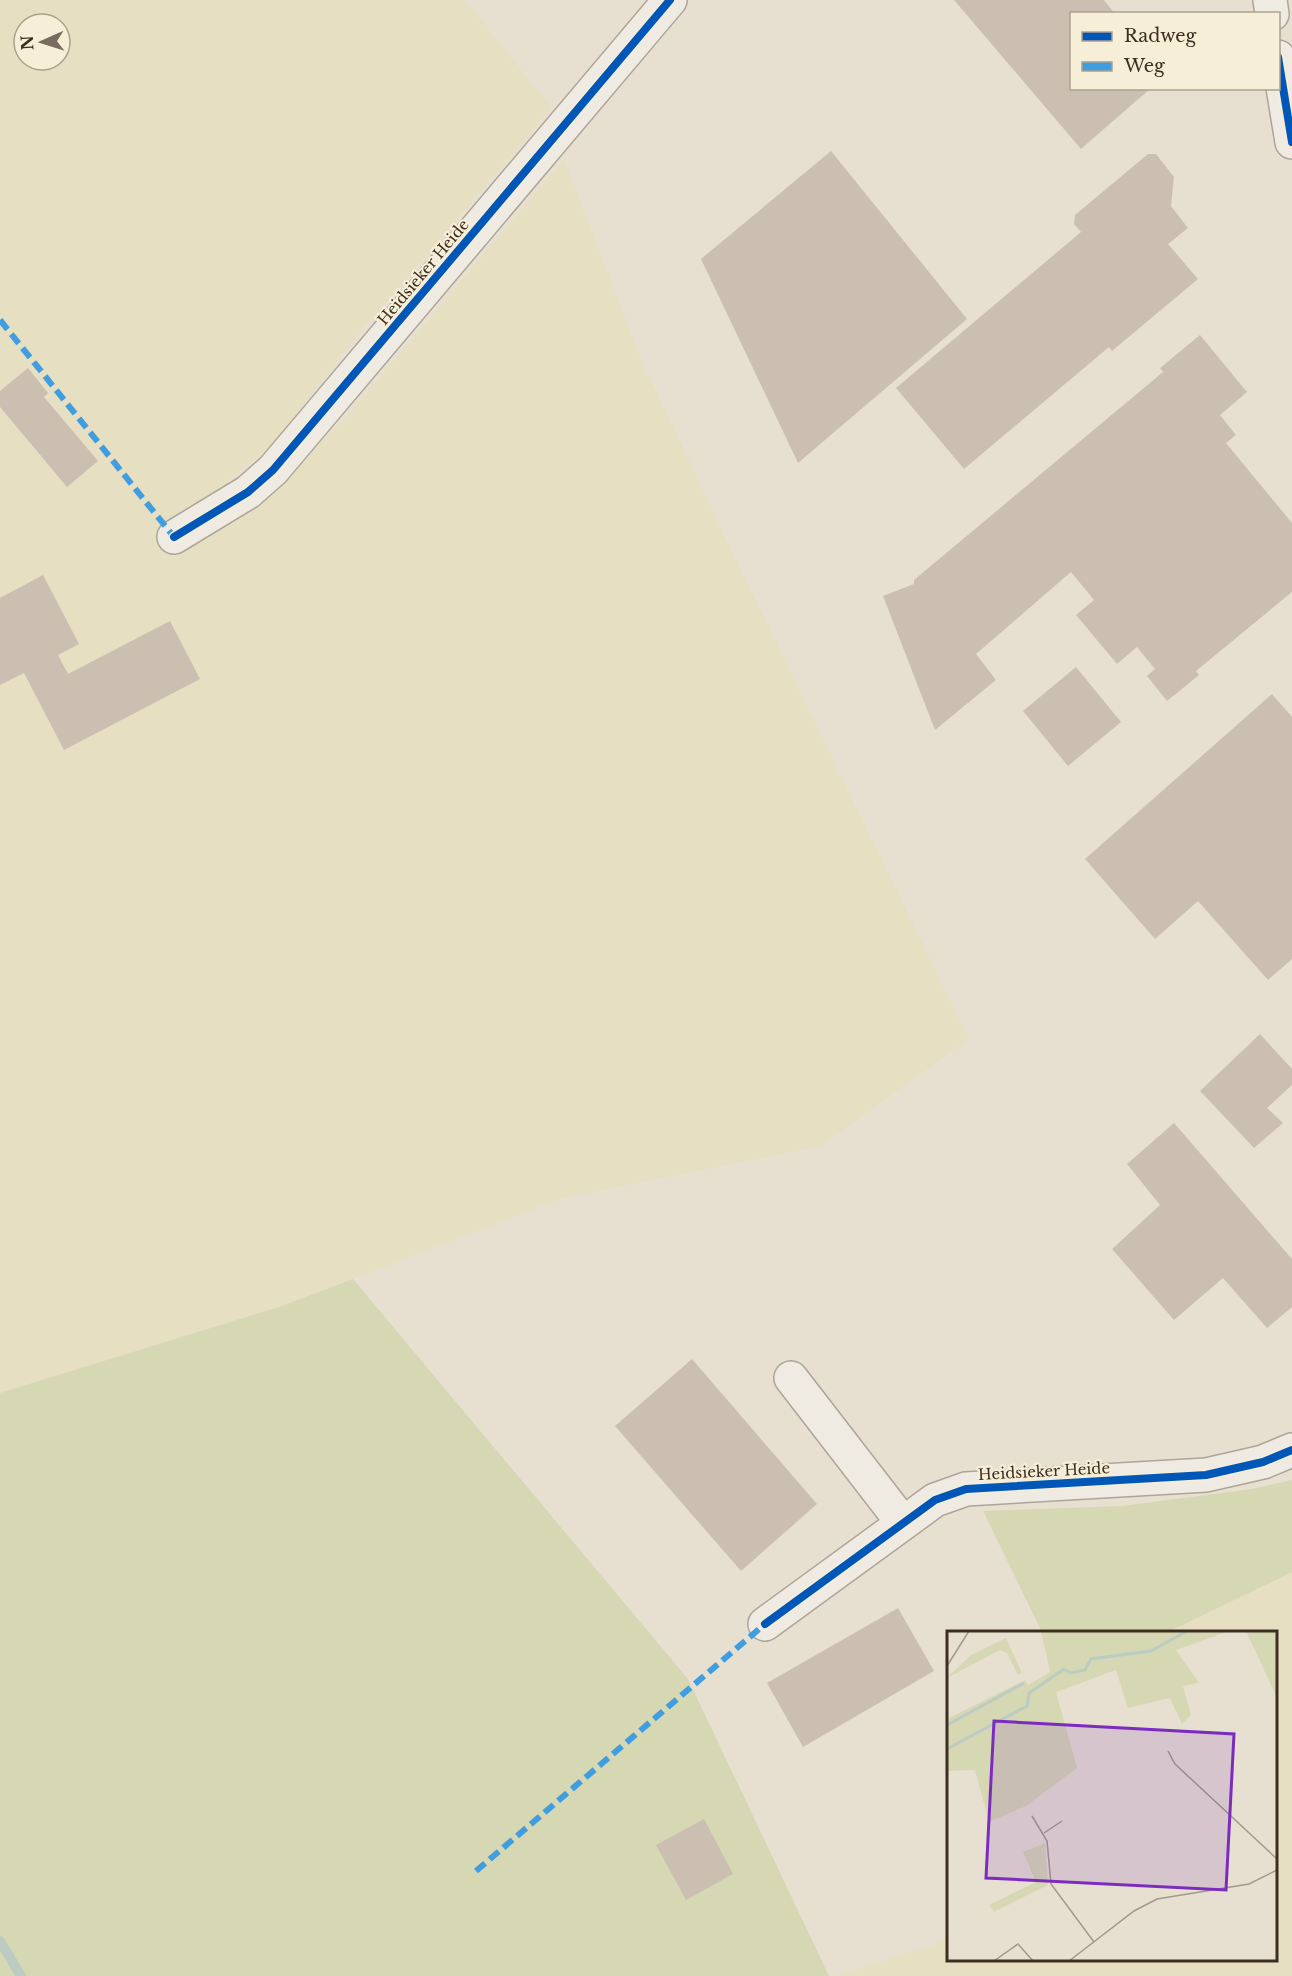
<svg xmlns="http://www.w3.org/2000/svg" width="1292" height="1976" font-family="'Libre Baskerville',serif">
  <rect width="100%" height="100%" fill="#e7e0d1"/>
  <g fill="#e6dfc2" fill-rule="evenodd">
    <path d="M0,0H465L552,108L352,342L272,445L180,521L268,495L346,417L564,159L641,359L739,566L969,1039L821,1146L563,1198L282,1306L0,1393ZM24,24H60V60H24Z"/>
    <path d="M1292,1572V1976H835L948,1940V1960H1276V1632H1168Z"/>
  </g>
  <g fill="#d6d7b3">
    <path d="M353,1279L688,1679L829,1976H0V1393L282,1306Z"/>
    <path d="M1292,1480V1572L1168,1632H1042L983,1511L1122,1506L1252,1489Z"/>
  </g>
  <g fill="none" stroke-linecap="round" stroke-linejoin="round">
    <path stroke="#bcccc2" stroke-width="10" d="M0,1941L21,1976"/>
  </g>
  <g fill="#cbbfb2">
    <path d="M954,0H1104L1115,14H1072V88H1151L1081,149Z"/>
    <path d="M831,151L967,319L798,463L701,259Z"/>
    <path d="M1148,154H1156L1174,177L1171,206L1188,228L1168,244L1198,279L1112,351L1109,347L964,469L896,388L1081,232L1074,224L1075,215Z"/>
    <path d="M1200,335L1247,392L1220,415L1236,435L1226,443L1292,523V592L1196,671L1199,675L1167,701L1147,676L1155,669L1137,647L1117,664L1076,615L1094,600L1071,572L976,654L996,680L935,730L883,596L914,584V580L1163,372L1160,368Z"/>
    <path d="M28,368L48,393L44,397L98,461L67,487L0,407V391Z"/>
    <path d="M43,575L79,644L58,655L68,674L170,621L200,679L64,750L24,673L0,685V598Z"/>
    <path d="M1076,667L1121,722L1068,766L1023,711Z"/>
    <path d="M1272,694L1292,717V959L1268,980L1198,901L1155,939L1085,859Z"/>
    <path d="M1260,1034L1292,1069V1085L1267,1108L1283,1123L1254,1148L1200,1091Z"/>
    <path d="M1174,1123L1292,1259V1307L1267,1328L1223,1278L1174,1320L1112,1249L1160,1205L1127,1164Z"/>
    <path d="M692,1359L817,1504L741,1571L615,1426Z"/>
    <path d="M898,1608L934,1671L803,1747L767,1683Z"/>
    <path d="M704,1819L733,1874L686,1900L656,1845Z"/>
  </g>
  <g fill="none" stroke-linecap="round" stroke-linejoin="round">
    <defs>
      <g id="minor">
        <path d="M1270,0L1272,14"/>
        <path d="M1278,57L1292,142"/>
        <path d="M174,537L248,492L273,470L670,0"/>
        <path d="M791,1378L903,1523"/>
        <path d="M765,1624L935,1500L966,1489L1206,1475L1263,1462L1292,1450"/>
      </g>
    </defs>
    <use href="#minor" stroke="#ada599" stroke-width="36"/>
    <use href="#minor" stroke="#efebe3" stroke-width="33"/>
    <g stroke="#3f9de0" stroke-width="6" stroke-dasharray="12 6" stroke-linecap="butt">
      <path d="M0,320L174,537"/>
      <path d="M476,1871L765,1624"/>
    </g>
    <defs>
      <g id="cycleway">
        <path d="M1278,57L1292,142"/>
        <path d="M174,537L248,492L273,470L670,0"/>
        <path d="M765,1624L935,1500L966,1489L1206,1475L1263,1462L1292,1450"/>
      </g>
    </defs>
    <use href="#cycleway" stroke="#f7eed8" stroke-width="11"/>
    <use href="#cycleway" stroke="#0057b8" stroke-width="8"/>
  </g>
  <g text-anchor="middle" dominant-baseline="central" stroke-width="4.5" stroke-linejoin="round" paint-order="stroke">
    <g font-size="15" fill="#3d2e20" stroke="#f7eed8">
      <text transform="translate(423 272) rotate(-50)">Heidsieker Heide</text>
      <text transform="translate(1044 1471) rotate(-3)">Heidsieker Heide</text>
    </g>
  </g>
  <g transform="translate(947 1631)">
    <rect width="330" height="330" fill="#e7e0d1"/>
    <path d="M94,0H282L229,19L252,52L236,55L244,84L235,93L223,67L181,77L169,39L109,61L130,137L79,175L42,191L28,139L0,140V88L78,49L81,54L103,41ZM299,0H330V67ZM59,7L75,42L71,44L60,22L53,19L0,47L24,24ZM98,212L101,254L47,281L42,274L89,251L76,221Z" fill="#d6d7b3"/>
    <path fill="none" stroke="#bcccc2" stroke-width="3" d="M0,94L77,52M0,118L80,75L82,62L117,38L124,42L138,39L144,28L204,20L240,0"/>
    <path fill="none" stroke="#a3998a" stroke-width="1.5" d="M0,35L22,0M221,120L228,133L330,228M85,185L100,210L104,253L147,311M97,202L115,190M47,330L71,313L86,330M122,330L187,280L210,268L302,253L330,239"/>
    <path fill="#7b2cbf" fill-opacity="0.15" stroke="#7b2cbf" stroke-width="3" d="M47,90L287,103L279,259L39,247Z"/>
    <rect width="330" height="330" fill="none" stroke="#3d2e20" stroke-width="3"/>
  </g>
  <rect x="1070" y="12" width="210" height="78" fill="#f7eed8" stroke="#ada18e" stroke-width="1.5"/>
  <rect x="1082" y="32" width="30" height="9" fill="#0057b8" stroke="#ada18e" stroke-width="1.5"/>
  <text x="1124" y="42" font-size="18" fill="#3d2e20">Radweg</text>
  <rect x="1082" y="62" width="30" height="9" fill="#3f9de0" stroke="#ada18e" stroke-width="1.5"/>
  <text x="1124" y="72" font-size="18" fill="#3d2e20">Weg</text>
  <g transform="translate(42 42) rotate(267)"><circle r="28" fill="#f7eed8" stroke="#ada18e" stroke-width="1.5"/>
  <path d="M0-4.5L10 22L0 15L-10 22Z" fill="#786c5e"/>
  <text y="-9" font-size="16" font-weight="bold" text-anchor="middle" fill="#3d2e20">N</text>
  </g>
</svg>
